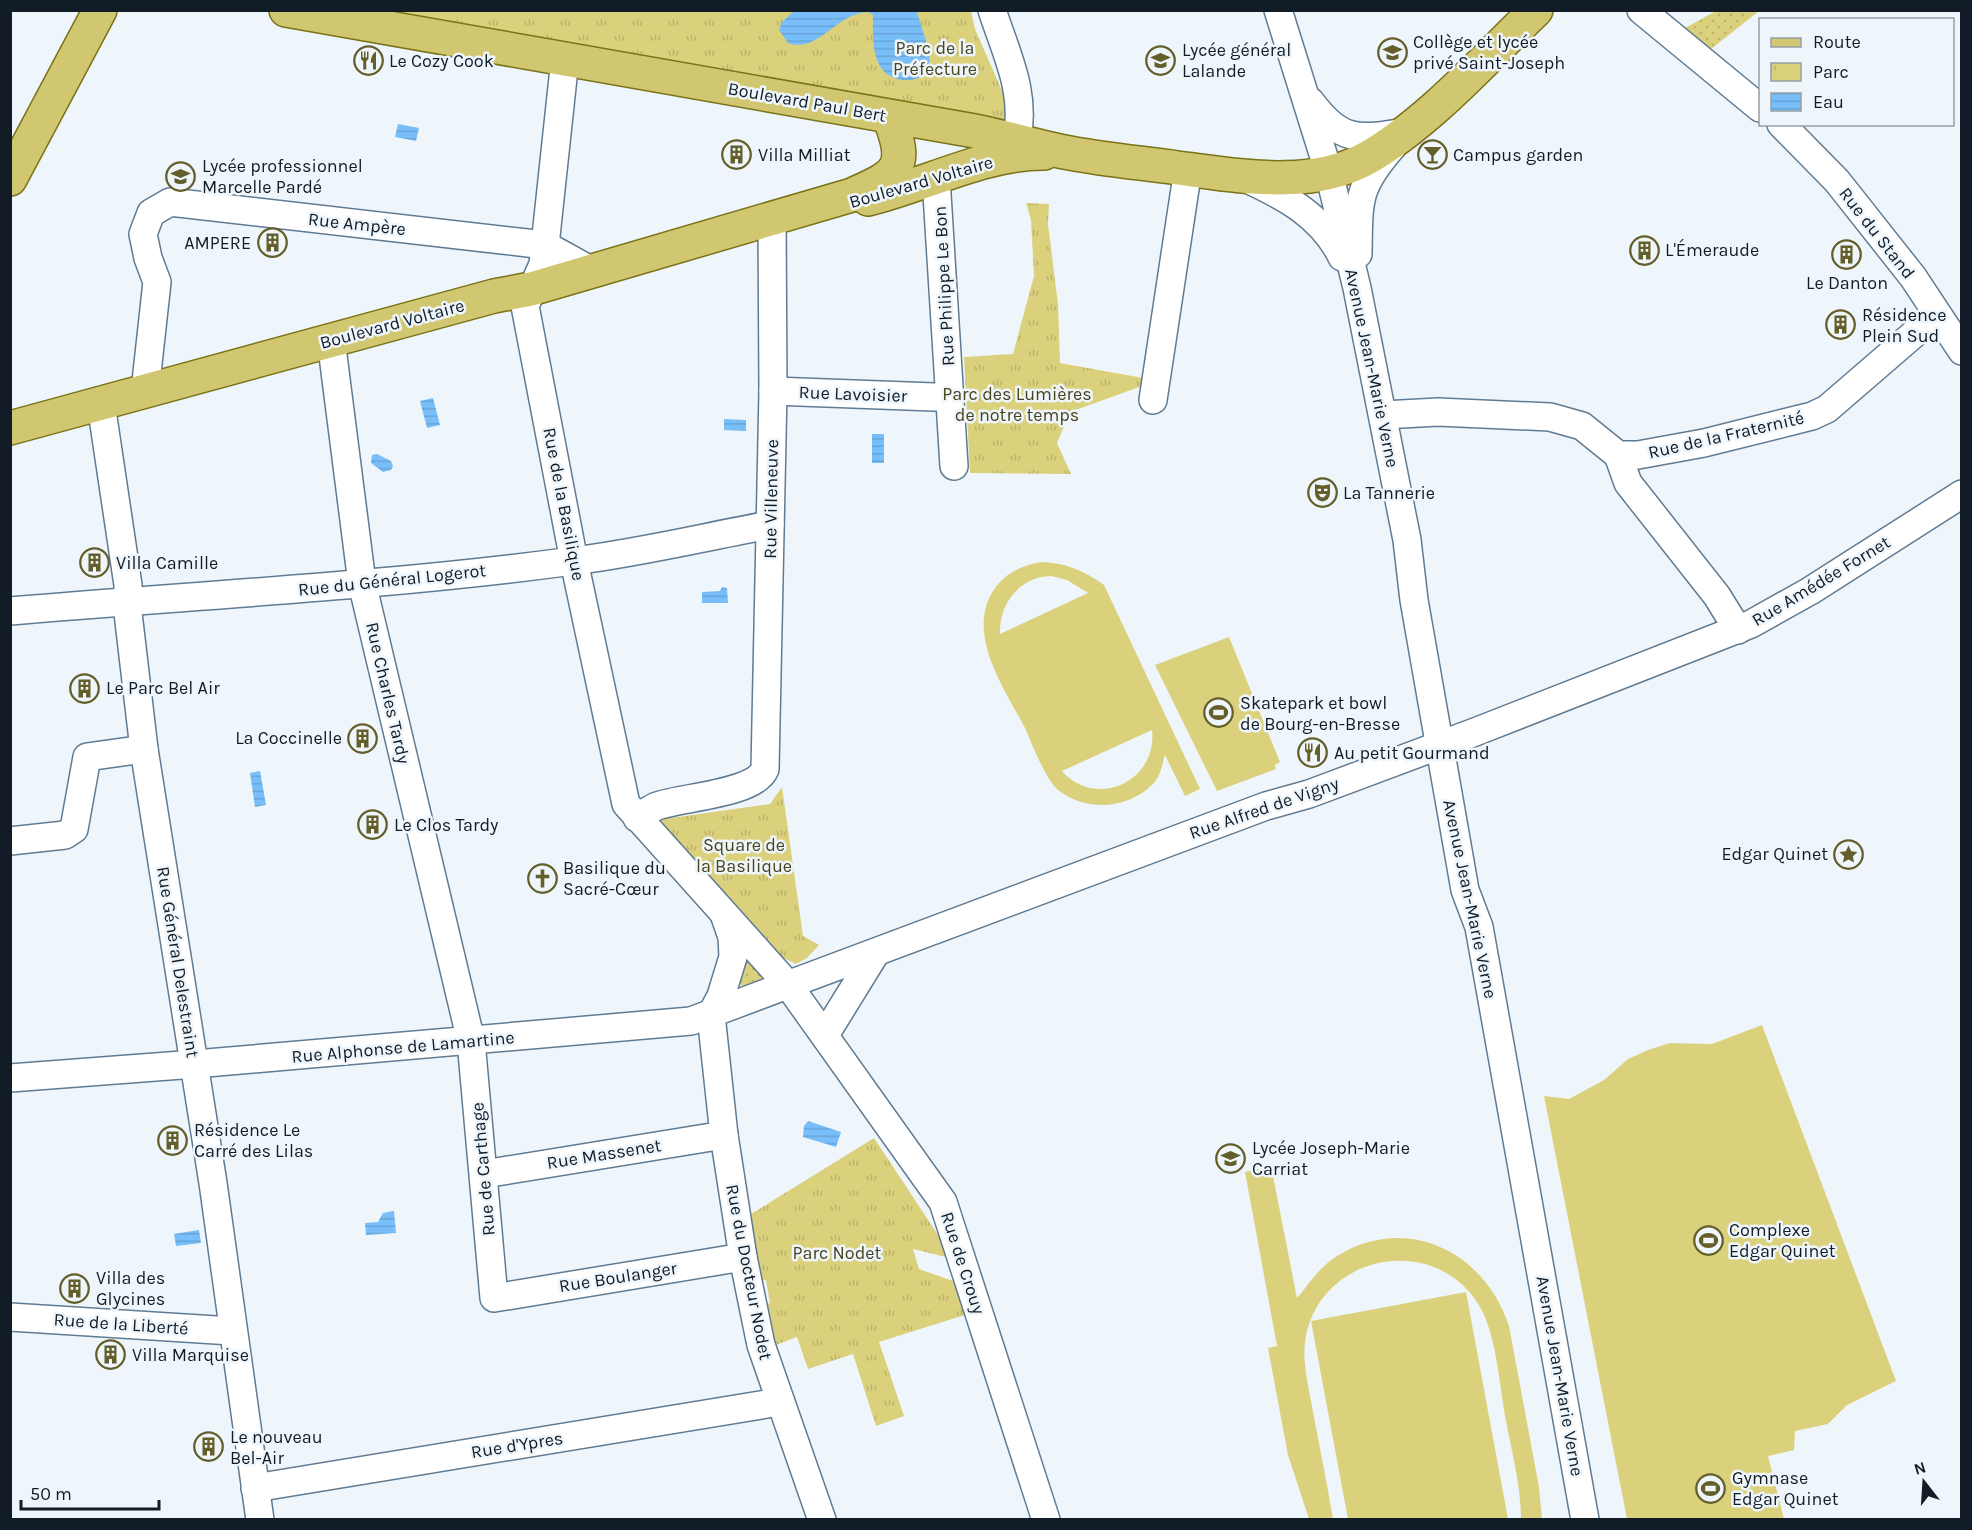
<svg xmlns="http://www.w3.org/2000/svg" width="1972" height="1530" font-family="Karla,sans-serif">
  <defs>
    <pattern id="grass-dots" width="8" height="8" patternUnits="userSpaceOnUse" patternTransform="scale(1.5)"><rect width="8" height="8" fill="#dbd17d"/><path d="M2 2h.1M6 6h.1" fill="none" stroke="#bbb36c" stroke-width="1.8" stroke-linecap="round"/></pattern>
    <pattern id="park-tufts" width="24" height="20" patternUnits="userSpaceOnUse" patternTransform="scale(1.5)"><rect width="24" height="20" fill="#dbd17d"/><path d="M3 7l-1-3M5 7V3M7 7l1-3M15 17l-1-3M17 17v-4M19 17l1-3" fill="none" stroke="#bbb36c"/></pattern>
    <pattern id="water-rules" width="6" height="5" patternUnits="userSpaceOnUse" patternTransform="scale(1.5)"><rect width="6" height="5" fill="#78bffa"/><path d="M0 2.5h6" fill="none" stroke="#67a4d6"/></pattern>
  </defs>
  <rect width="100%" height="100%" fill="#eff6fb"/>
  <g fill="url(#grass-dots)">
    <path d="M1716,11V10L1759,11L1711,49L1685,28Z"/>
    <path d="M747,954L765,979L742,986L737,981Z"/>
  </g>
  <g fill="url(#park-tufts)">
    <path d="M381,11H971L975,29L1010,109L1006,121Z"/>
    <path d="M1026,203L1049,204L1048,224L1058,304L1060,363L1143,378L1142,386L1070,412L1057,443L1071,474L970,473L964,357L1013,354L1034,276L1031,220Z"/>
    <path d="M782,787L803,936L819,945L807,958L796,964L771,952L657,820L770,804Z"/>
    <path d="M874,1138L954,1259L913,1249L919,1269L953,1281L971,1313L879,1342L904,1416L876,1426L853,1354L808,1369L797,1337L773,1346L760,1307L770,1303L766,1280L755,1281L743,1219Z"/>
  </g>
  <g fill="#dbd17d" fill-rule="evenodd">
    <path d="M1042,562C1066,563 1085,571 1104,585L1200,789L1185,796L1165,755C1162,764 1161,776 1153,784C1127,810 1084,812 1057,789C1045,778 1032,744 1025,728C1004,688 964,632 995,588C1007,572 1023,565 1042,562ZM1051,576L1067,580L1088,593L1000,634C999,604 1019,577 1051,576ZM1152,730C1158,781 1096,810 1062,771Z"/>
    <path d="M1229,637L1280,762L1275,765L1276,769L1217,791L1155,665Z"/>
    <path d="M1762,1025L1896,1381L1847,1405L1828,1424L1795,1431L1794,1450L1768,1456L1784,1519H1627L1544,1096L1569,1099L1604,1080L1628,1059L1648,1050L1670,1043L1712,1044Z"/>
    <path d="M1271,1166L1297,1298C1309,1284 1318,1269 1334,1258C1404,1212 1484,1250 1509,1326L1539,1487L1542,1519H1521C1521,1487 1512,1453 1506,1421C1499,1385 1497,1332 1477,1302C1431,1233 1322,1255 1306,1336C1301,1361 1309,1387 1313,1412C1320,1448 1327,1484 1333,1519H1309L1288,1455L1268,1348L1277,1346L1245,1172Z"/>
    <path d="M1466,1292L1508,1519H1348L1311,1321Z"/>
  </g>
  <g fill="url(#water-rules)">
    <path d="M794,11H917C921,29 934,55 928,71C921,78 913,81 903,80C870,76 873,40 873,15L868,12C836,13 818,54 788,43L779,30L782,22Z"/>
    <path d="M398,124L419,128L416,141L395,137Z"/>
    <path d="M433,398L440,425L427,428L420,401Z"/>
    <path d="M724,419L746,420V431L724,430Z"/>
    <rect x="872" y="434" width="12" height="29"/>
    <path d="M377,454L391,461L393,466L391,470L383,472L371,463L372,455Z"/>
    <path d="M722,587L727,588L728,603H702V592L720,591Z"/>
    <path d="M260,771L266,805L255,807L250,773Z"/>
    <path d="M808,1121L841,1132L836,1147L803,1137L804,1126Z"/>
    <path d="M394,1211L396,1233L366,1235L365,1223L378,1222L383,1213Z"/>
    <path d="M199,1230L201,1243L176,1246L174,1234Z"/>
  </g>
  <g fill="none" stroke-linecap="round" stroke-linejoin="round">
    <defs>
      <g id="minor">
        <path d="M992,10C1007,56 1026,91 1017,139"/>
        <path d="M1278,10L1329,173L1357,288L1407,540L1414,600L1465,890L1479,927L1585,1520"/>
        <path d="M1641,10L1760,108"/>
        <path d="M565,59L543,264L525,306L574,561L626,804L789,986L943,1202L1046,1520"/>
        <path d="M1310,101C1341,142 1357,140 1405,132"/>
        <path d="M1781,124L1837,181L1913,277L1962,351"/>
        <path d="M936,178L954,466"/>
        <path d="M1247,179C1286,197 1322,216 1342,257"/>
        <path d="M1358,254C1359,201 1356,188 1393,146"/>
        <path d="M331,340L362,583L471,1041L494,1298L743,1257"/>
        <path d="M145,391L157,282L148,258L143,234L151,213L170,202L545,245L592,271"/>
        <path d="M773,391L934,397"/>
        <path d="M1153,400L1188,169"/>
        <path d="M101,404L128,585V613L144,749L213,1183L260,1520"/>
        <path d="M1383,415L1438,412L1550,417L1582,426L1618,455H1638L1704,443L1812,416L1827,409L1937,314"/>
        <path d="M1618,455L1628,483L1717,596L1738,630"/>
        <path d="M10,611C198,595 386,586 573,561C639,553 704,537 770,525"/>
        <path d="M637,818C643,814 650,809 657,806C682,797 755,794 765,769L773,391L772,220"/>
        <path d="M10,841L65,835L74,829L87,757L144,749"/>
        <path d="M724,914L732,937L733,957L721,996L711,1015L724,1135L743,1257L761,1345L822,1520"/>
        <path d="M825,1035L875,954"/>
        <path d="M10,1078L195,1064L691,1021L1266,806L1309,794L1475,732L1751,624L1810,591L1962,494"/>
        <path d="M484,1174L724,1135"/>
        <path d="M10,1317L232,1331"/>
        <path d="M255,1488L779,1402"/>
      </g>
      <g id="major">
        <path d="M286,10L969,130C1003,136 1036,147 1070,153C1106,160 1143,163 1178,168C1240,176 1312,190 1369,157C1429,122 1486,58 1536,10"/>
        <path d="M10,179L100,10"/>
        <path d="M868,199C926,185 983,153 1044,153"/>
        <path d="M10,428L494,296L531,289L852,195C897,175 910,169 889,117"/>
      </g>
    </defs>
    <use href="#minor" stroke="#5f7b93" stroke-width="30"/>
    <use href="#major" stroke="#7a7319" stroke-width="36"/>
    <use href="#minor" stroke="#fff" stroke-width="27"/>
    <use href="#major" stroke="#d1c771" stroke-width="33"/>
  </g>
  <defs>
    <symbol id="school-ring" viewBox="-11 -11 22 22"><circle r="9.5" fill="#eff6fb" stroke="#645e2a" stroke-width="1.5"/><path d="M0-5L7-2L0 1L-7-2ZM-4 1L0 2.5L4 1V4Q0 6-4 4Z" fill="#645e2a"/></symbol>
    <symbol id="restaurant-ring" viewBox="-11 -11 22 22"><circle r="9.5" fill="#eff6fb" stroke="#645e2a" stroke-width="1.5"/><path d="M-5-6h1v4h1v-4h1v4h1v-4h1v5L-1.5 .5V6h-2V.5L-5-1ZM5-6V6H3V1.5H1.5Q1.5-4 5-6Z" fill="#645e2a"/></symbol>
    <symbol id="building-ring" viewBox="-11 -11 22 22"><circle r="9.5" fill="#eff6fb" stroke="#645e2a" stroke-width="1.5"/><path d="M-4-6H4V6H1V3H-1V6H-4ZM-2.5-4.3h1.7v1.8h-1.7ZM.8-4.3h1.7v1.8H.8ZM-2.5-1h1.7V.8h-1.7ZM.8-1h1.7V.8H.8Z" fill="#645e2a"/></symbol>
    <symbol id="bar-ring" viewBox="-11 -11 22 22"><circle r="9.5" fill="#eff6fb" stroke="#645e2a" stroke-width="1.5"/><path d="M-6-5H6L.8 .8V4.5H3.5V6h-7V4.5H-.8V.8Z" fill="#645e2a"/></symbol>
    <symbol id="theatre-ring" viewBox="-11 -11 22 22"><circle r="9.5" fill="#eff6fb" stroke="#645e2a" stroke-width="1.5"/><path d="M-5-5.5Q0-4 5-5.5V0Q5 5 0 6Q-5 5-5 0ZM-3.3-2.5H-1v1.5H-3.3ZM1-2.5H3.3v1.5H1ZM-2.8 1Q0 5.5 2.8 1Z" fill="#645e2a"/></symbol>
    <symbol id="stadium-ring" viewBox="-11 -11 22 22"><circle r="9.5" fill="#eff6fb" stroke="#645e2a" stroke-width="1.5"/><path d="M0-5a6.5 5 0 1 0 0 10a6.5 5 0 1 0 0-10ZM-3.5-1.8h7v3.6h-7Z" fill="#645e2a"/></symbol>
    <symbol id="sight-ring" viewBox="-11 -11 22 22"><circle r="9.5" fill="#eff6fb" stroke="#645e2a" stroke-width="1.5"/><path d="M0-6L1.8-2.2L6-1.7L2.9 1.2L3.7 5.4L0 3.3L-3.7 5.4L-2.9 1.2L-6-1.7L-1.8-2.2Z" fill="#645e2a"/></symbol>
    <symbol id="church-ring" viewBox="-11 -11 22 22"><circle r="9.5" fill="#eff6fb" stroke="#645e2a" stroke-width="1.5"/><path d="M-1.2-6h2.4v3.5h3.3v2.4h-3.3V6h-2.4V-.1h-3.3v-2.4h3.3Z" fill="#645e2a"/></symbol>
  </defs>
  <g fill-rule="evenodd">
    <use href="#school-ring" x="1376" y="36" width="33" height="33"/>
    <use href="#school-ring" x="1144" y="44" width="33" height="33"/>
    <use href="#restaurant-ring" x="352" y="44" width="33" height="33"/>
    <use href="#building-ring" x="720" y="138" width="33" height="33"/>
    <use href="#bar-ring" x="1416" y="138" width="33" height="33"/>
    <use href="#school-ring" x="164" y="160" width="33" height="33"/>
    <use href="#building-ring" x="256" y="226" width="33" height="33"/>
    <use href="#building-ring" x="1628" y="234" width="33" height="33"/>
    <use href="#building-ring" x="1830" y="238" width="33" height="33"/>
    <use href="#building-ring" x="1824" y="308" width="33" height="33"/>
    <use href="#theatre-ring" x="1306" y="476" width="33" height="33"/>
    <use href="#building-ring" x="78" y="546" width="33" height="33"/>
    <use href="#building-ring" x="68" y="672" width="33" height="33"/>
    <use href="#stadium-ring" x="1202" y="696" width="33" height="33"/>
    <use href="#building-ring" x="346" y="722" width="33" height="33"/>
    <use href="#restaurant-ring" x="1296" y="736" width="33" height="33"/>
    <use href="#building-ring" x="356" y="808" width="33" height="33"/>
    <use href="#sight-ring" x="1832" y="838" width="33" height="33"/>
    <use href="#church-ring" x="526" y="862" width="33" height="33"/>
    <use href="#building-ring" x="156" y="1124" width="33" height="33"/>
    <use href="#school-ring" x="1214" y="1142" width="33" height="33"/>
    <use href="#stadium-ring" x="1692" y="1224" width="33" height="33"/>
    <use href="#building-ring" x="58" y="1272" width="33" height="33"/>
    <use href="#building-ring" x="94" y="1338" width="33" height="33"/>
    <use href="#building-ring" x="192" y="1430" width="33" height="33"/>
    <use href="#stadium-ring" x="1694" y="1472" width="33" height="33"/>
  </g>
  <g text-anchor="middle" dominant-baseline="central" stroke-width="5" stroke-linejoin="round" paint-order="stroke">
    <g font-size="18" fill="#111c26" stroke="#eff6fb" text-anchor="start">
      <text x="1413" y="42">Collège et lycée<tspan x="1413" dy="21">privé Saint-Joseph</tspan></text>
      <text x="1182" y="50">Lycée général<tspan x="1182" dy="21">Lalande</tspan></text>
      <text x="389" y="61">Le Cozy Cook</text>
      <text x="758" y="155">Villa Milliat</text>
      <text x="1453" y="155">Campus garden</text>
      <text x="202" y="166">Lycée professionnel<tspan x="202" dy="21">Marcelle Pardé</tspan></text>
      <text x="251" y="243" text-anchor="end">AMPERE</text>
      <text x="1665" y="250">L'Émeraude</text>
      <text x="1847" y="283" text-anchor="middle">Le Danton</text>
      <text x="1862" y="315">Résidence<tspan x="1862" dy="21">Plein Sud</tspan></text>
      <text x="1343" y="493">La Tannerie</text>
      <text x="116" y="563">Villa Camille</text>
      <text x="106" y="688">Le Parc Bel Air</text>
      <text x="1240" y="703">Skatepark et bowl<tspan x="1240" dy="21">de Bourg-en-Bresse</tspan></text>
      <text x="342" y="738" text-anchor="end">La Coccinelle</text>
      <text x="1334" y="753">Au petit Gourmand</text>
      <text x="394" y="825">Le Clos Tardy</text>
      <text x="1828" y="854" text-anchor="end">Edgar Quinet</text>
      <text x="563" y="868">Basilique du<tspan x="563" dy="21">Sacré-Cœur</tspan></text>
      <text x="194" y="1130">Résidence Le<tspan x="194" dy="21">Carré des Lilas</tspan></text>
      <text x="1252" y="1148">Lycée Joseph-Marie<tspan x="1252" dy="21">Carriat</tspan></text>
      <text x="1729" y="1230">Complexe<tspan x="1729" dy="21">Edgar Quinet</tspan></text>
      <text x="96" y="1278">Villa des<tspan x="96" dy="21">Glycines</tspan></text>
      <text x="132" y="1355">Villa Marquise</text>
      <text x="230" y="1437">Le nouveau<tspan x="230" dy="21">Bel-Air</tspan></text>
      <text x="1732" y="1478">Gymnase<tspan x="1732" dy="21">Edgar Quinet</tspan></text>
    </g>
    <g font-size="18" fill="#49441e" stroke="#eff6fb">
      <text x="935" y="48">Parc de la<tspan x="935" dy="21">Préfecture</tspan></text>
      <text x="1017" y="394">Parc des Lumières<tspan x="1017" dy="21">de notre temps</tspan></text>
      <text x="744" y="845">Square de<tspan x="744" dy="21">la Basilique</tspan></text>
      <text x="837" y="1253">Parc Nodet</text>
    </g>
    <g font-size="18" fill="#111c26" stroke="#eff6fb">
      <text transform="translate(807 102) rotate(10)">Boulevard Paul Bert</text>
      <text transform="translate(921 182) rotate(-16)">Boulevard Voltaire</text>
      <text transform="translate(357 224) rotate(6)">Rue Ampère</text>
      <text transform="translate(1877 233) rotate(52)">Rue du Stand</text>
      <text transform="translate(944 286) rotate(-93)">Rue Philippe Le Bon</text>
      <text transform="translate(392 324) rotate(-15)">Boulevard Voltaire</text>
      <text transform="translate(1372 368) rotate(78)">Avenue Jean-Marie Verne</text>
      <text transform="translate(853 394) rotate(2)">Rue Lavoisier</text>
      <text transform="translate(1726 435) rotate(-13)">Rue de la Fraternité</text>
      <text transform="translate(771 499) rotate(-89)">Rue Villeneuve</text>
      <text transform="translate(564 504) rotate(79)">Rue de la Basilique</text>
      <text transform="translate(392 580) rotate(-6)">Rue du Général Logerot</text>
      <text transform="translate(1821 581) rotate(-31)">Rue Amédée Fornet</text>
      <text transform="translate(388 693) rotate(77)">Rue Charles Tardy</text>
      <text transform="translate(1264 808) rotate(-19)">Rue Alfred de Vigny</text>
      <text transform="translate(1470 899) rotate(78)">Avenue Jean-Marie Verne</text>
      <text transform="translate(178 962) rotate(81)">Rue Général Delestraint</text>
      <text transform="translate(403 1047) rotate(-5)">Rue Alphonse de Lamartine</text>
      <text transform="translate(604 1154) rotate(-9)">Rue Massenet</text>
      <text transform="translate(483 1169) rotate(-95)">Rue de Carthage</text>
      <text transform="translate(963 1263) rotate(72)">Rue de Crouy</text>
      <text transform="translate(749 1272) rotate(79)">Rue du Docteur Nodet</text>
      <text transform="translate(618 1277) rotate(-9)">Rue Boulanger</text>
      <text transform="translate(121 1324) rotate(4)">Rue de la Liberté</text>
      <text transform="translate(1560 1376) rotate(80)">Avenue Jean-Marie Verne</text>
      <text transform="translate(517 1445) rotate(-9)">Rue d'Ypres</text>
    </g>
  </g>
  <rect width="1972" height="1530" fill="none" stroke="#111c26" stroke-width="24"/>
  <rect x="1759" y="18" width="195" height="108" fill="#eff6fb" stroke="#969fa6" stroke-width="1.5"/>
  <rect x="1771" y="38" width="30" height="9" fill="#d1c771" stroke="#969fa6" stroke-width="1.5"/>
  <text x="1813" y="48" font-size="18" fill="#111c26">Route</text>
  <rect x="1771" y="63" width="30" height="18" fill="url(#park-tufts)" stroke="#969fa6" stroke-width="1.5"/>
  <text x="1813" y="78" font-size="18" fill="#111c26">Parc</text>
  <rect x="1771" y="93" width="30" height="18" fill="url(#water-rules)" stroke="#969fa6" stroke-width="1.5"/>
  <text x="1813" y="108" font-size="18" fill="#111c26">Eau</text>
  <g transform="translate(1924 1482) rotate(343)" stroke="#eff6fb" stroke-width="4.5" paint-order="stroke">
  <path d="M0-4.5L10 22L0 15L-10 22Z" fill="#111c26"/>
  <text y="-9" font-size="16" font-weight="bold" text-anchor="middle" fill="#111c26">N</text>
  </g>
  <path d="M21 1500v9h138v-9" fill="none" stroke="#111c26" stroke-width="3"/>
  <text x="30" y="1500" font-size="18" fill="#111c26" stroke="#eff6fb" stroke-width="4.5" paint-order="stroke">50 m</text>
</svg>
